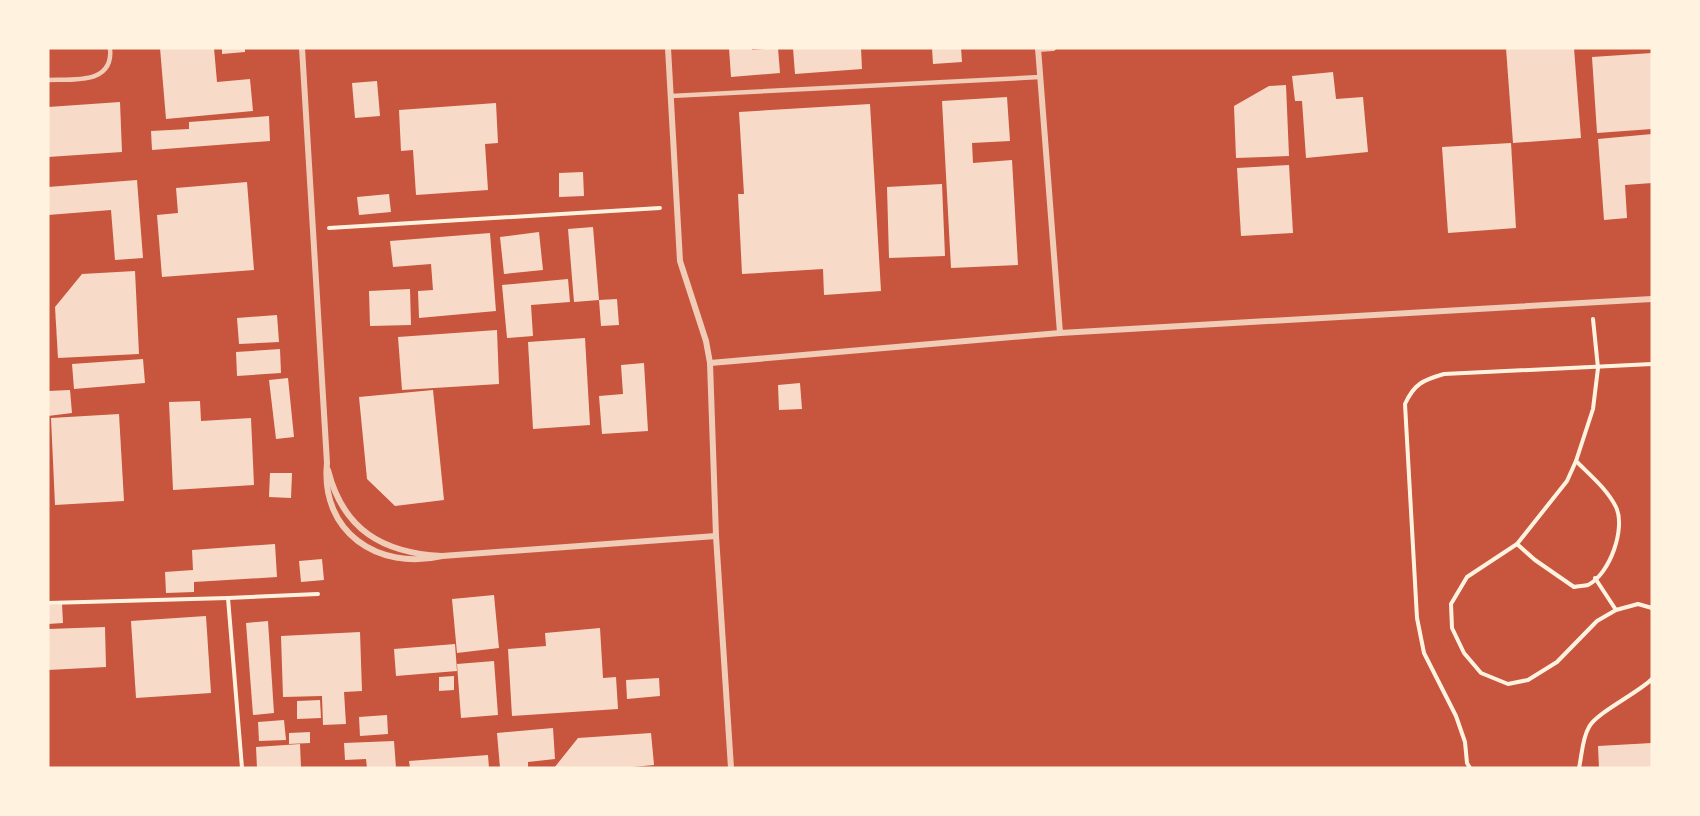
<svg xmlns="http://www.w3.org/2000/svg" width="1700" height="816" font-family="'Source Sans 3',sans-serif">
  <rect width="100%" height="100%" fill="#c8553d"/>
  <g fill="#f7dbc8">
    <path d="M160,48H214L217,82L250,79L253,111L166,119Z"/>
    <path d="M222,48H245V52L222,54Z"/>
    <path d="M729,48H752V50L778,48L780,73L731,77Z"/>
    <path d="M793,48H861L862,69L795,74Z"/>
    <path d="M932,48H961L962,62L933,64Z"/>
    <path d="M1506,48H1574L1581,138L1513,143Z"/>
    <path d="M1652,53V129L1597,133L1592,57Z"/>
    <path d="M1333,72L1336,99L1363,97L1368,152L1306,158L1302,101H1295L1292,76Z"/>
    <path d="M377,81L380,116L355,118L352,83Z"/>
    <path d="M1286,85L1289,156L1236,158L1234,106L1269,86Z"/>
    <path d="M1007,97L1010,141L972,143L973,163L1012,160L1018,265L951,268L942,101Z"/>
    <path d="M120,102L122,152L48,157V107Z"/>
    <path d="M496,103L498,143L485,144L488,190L416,195L413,150L401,151L399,110Z"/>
    <path d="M870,104L881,291L824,295L823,269L742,274L738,194H744L739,112Z"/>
    <path d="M269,116L270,141L152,150L151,131L189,129V122Z"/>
    <path d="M1652,134V183L1625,185L1627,218L1604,220L1598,139Z"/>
    <path d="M1511,143L1516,228L1448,233L1442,147Z"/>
    <path d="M1289,165L1293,233L1241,236L1237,168Z"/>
    <path d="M583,172L584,196L559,197V173Z"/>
    <path d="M137,180L143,258L115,260L111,210L48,215V187Z"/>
    <path d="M247,182L254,270L162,277L157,215L178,213L176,188Z"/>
    <path d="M942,184L945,256L889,258L887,187Z"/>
    <path d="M389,194L391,212L359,215L357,197Z"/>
    <path d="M593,227L599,300L574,302L568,229Z"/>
    <path d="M539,232L543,270L504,274L500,237Z"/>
    <path d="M490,233L496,311L419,318L418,291L433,290L431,264L393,267L390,241Z"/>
    <path d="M135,271L139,354L58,358L55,307L82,274Z"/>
    <path d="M568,279L570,302L531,305L533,336L507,338L502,285Z"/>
    <path d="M410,289L411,325L370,326L369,291Z"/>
    <path d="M617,299L619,325L601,326L599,300Z"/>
    <path d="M277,315L279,342L239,344L237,318Z"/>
    <path d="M497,330L499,384L402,390L398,337Z"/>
    <path d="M585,338L590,425L533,429L528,342Z"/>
    <path d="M280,349L281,373L237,376L236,352Z"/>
    <path d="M143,359L145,383L74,389L72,364Z"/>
    <path d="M644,363L648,431L602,434L599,396L623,394L621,365Z"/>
    <path d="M288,378L294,437L276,439L269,380Z"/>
    <path d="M800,383L802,409L779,410L778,385Z"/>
    <path d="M70,390L72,413L48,416V391Z"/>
    <path d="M433,390L444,500L395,506L367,479L359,397Z"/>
    <path d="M200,401L201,421L251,418L254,485L173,490L169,402Z"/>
    <path d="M119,414L124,501L55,505L51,418Z"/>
    <path d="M270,473H292L291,498L269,497Z"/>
    <path d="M275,544L277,577L194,582V592L166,593L165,572L193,570L192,550Z"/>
    <path d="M322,559L324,580L301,582L299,561Z"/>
    <path d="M494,595L499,648L457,653L452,599Z"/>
    <path d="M62,604L63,623L48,624V605Z"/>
    <path d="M206,616L211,693L136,698L131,621Z"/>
    <path d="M268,621L274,713L253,715L246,623Z"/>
    <path d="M105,627L106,667L48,670V629Z"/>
    <path d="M600,628L603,678L616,677L618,709L512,716L508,649L546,646L545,633Z"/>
    <path d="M360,632L362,691L344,692L346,724L323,725L322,696L283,697L281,636Z"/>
    <path d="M455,644L457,671L396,676L394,649Z"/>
    <path d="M494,661L498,715L461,718L457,664Z"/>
    <path d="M454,676V690L439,691V677Z"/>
    <path d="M659,678L660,696L627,699L626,680Z"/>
    <path d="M320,700L321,718L297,719V701Z"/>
    <path d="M387,715L388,734L360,736L359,717Z"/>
    <path d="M284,720L286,740L259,741L258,722Z"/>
    <path d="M553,728L555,759L528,762V768H500L497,733Z"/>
    <path d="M310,732V743L289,744V733Z"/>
    <path d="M651,733L654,765L622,768H554L578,738Z"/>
    <path d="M394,741L396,768H367L366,759L345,760L344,743Z"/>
    <path d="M1652,743V768H1599L1598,746Z"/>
    <path d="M300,744L301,768H257L256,747Z"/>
    <path d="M488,755L489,768H410L409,761Z"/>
  </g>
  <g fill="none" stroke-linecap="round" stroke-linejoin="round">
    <g stroke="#fff3e0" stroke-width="4">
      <path d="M329,228L660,208"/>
      <path d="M1593,319L1598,368L1593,409L1576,461L1567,481L1517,544L1467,577L1451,604L1452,628L1464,653L1481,673L1508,684L1528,680L1557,662L1597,621L1616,610L1638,604L1652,608"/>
      <path d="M1517,544L1535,560L1574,587C1578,586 1584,586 1588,585C1610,574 1626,528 1616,507C1607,489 1590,475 1576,461"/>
      <path d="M1595,578L1616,610"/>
      <path d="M228,598L242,768"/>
      <path d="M48,603L228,598L318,594"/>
      <path d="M1470,768L1467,763L1465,742L1456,716L1424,653L1417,618L1405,404C1414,384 1423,380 1444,374L1652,364"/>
      <path d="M1579,768C1582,755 1582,739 1589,727C1596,713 1638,693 1652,679"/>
    </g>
    <g stroke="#f1ccb7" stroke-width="4.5">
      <path d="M48,80C73,79 114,85 110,48"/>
      <path d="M671,96L1040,77"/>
    </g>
    <g stroke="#f1ccb7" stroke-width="6">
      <path d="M302,48L327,463C320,532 378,571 442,556"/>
      <path d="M668,48L680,261L706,341L710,363L716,536L731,768"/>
      <path d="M1038,48L1060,333"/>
      <path d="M1038,49L1053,48"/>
      <path d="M710,363L1060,333L1652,299"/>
      <path d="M328,470C343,530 383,553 442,556L716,536"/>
    </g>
  </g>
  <rect width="1700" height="816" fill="none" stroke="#fff3e0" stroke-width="99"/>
</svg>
